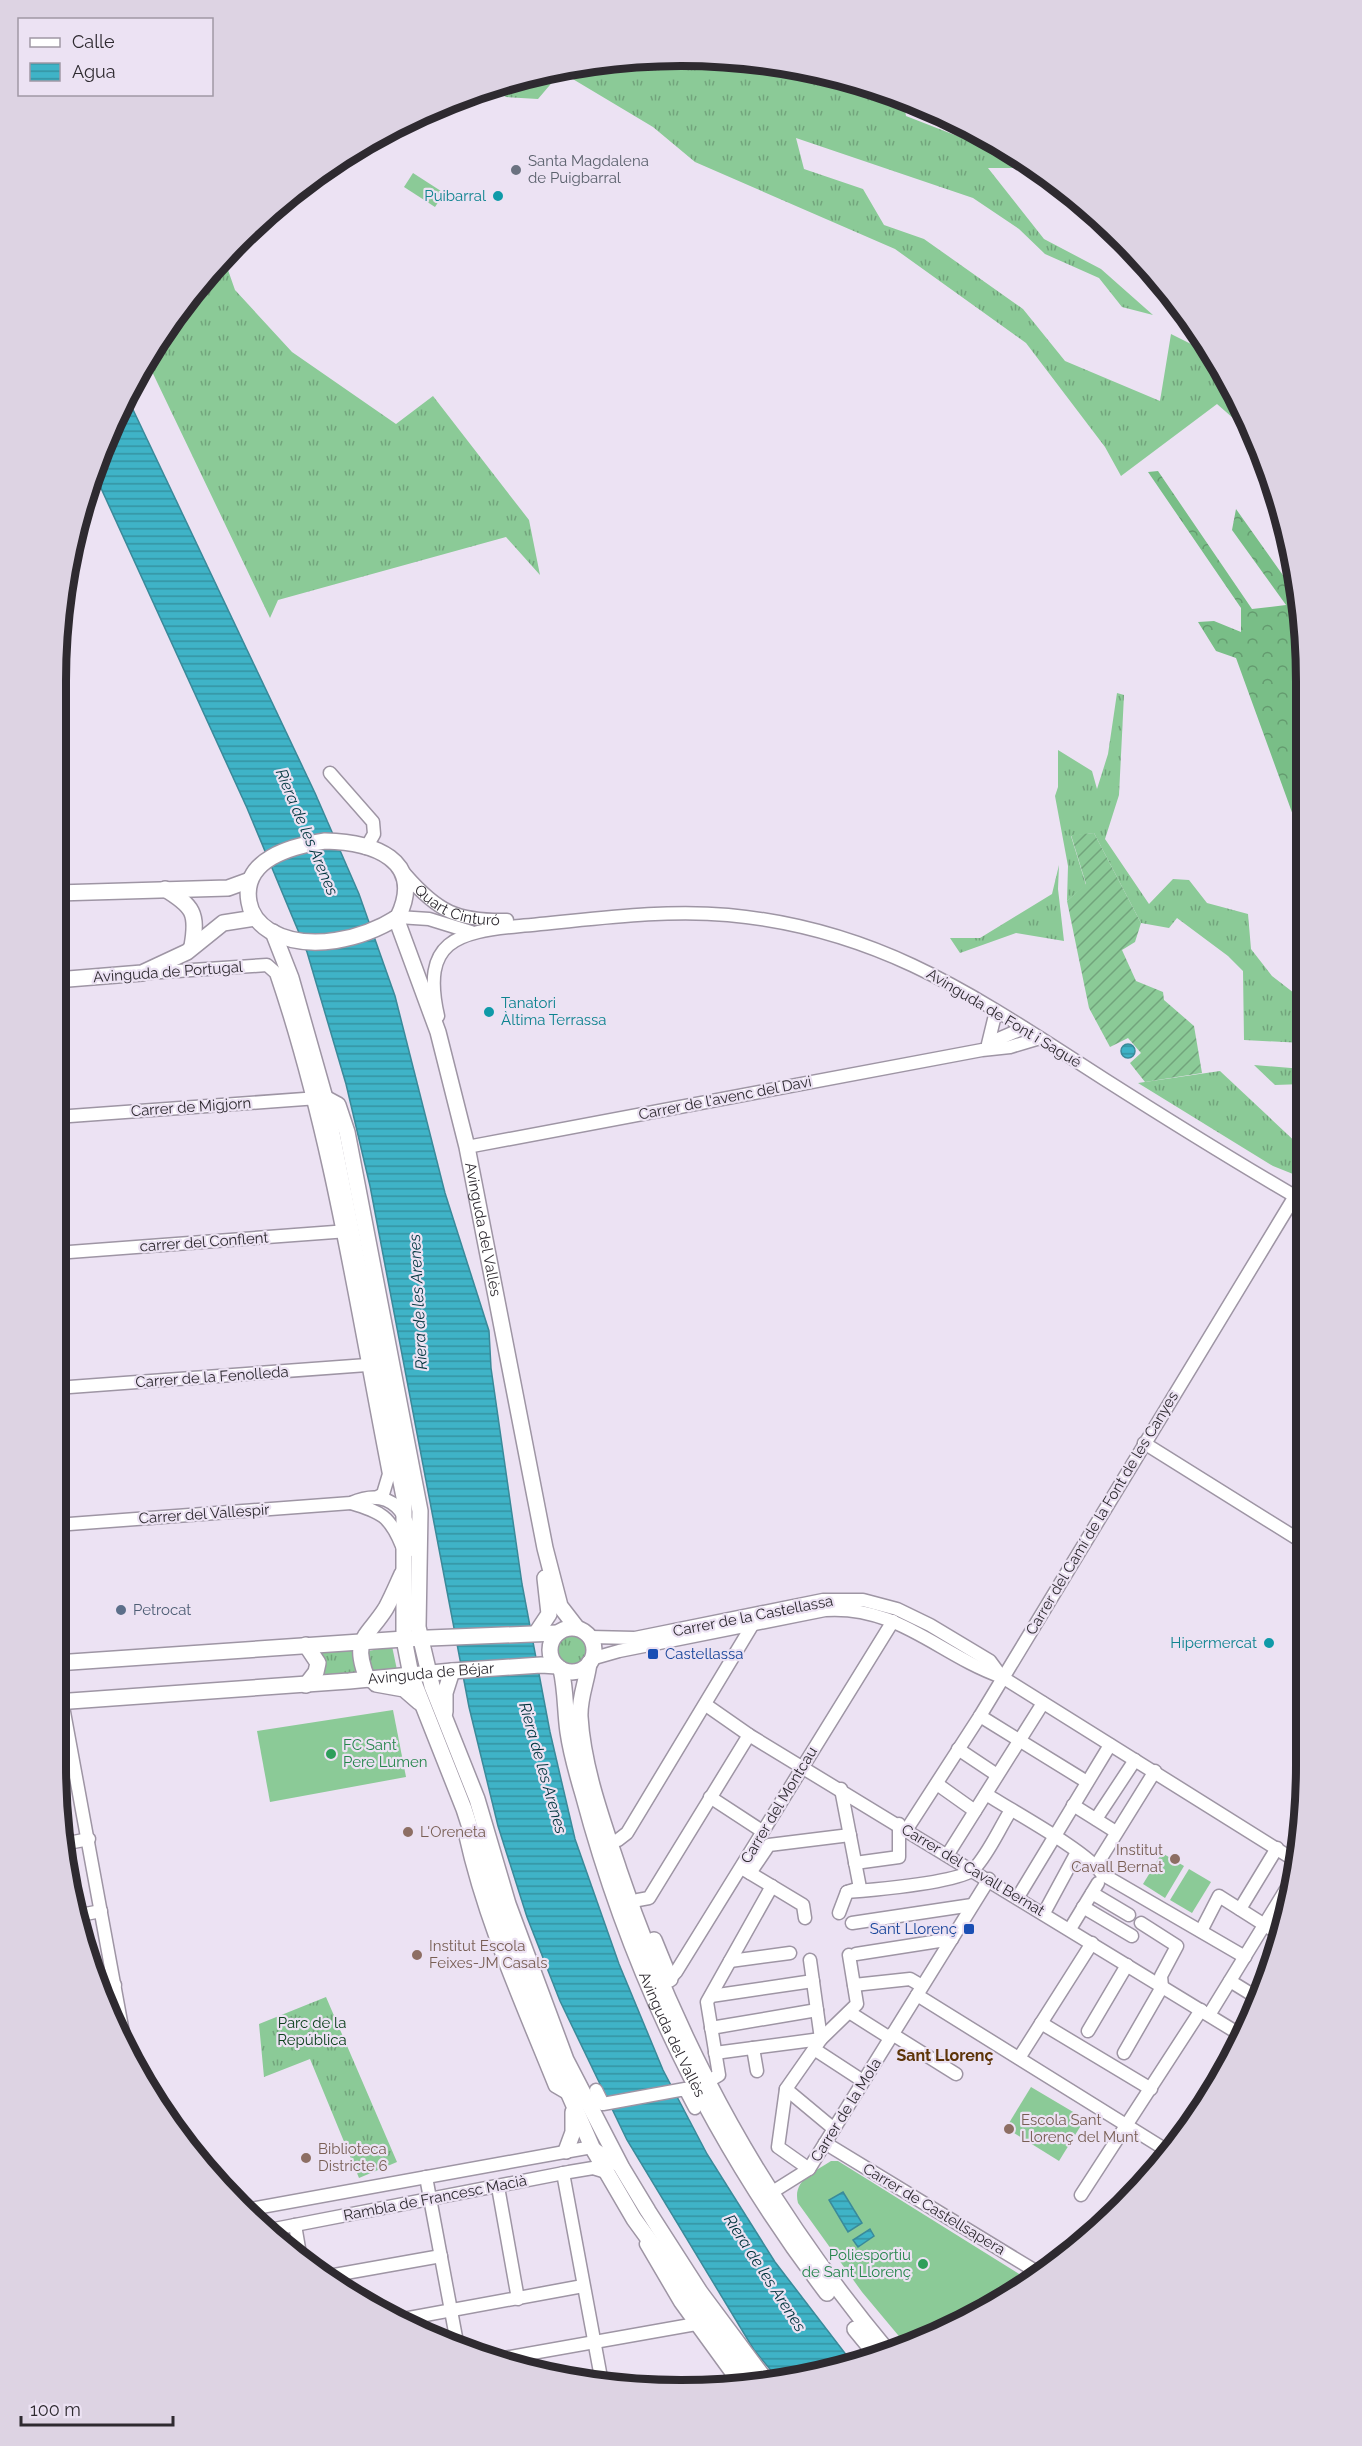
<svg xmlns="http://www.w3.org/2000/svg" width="1362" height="2446" font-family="Raleway,sans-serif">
  <defs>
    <pattern id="grass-tufts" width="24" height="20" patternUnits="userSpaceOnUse" patternTransform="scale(1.5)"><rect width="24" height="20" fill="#8bca97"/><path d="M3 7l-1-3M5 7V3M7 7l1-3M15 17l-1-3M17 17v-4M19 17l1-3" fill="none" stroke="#72a47c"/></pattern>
    <pattern id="forest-crowns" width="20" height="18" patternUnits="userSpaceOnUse" patternTransform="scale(1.5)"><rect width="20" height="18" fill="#79be87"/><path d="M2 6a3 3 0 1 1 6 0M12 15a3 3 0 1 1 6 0" fill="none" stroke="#649b6f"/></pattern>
    <pattern id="garden-furrows" width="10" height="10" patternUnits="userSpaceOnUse" patternTransform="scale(1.5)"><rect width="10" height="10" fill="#8bca97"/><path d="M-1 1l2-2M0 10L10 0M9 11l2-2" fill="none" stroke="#72a47c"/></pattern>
    <pattern id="water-rules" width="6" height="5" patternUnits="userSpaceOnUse" patternTransform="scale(1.5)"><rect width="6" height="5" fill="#3fb3c7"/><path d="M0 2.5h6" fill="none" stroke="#3592a2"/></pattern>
  </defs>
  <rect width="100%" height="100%" fill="#ece2f3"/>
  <g fill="url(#grass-tufts)">
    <path d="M640,57L762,61L882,89L903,98L906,116L988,148L1017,168H988L1044,239L1101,269L1153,315L1122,307L1099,278L1045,254L1019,229L973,198L796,138L804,169L863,189L884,225L924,239L1023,309L1065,361L1160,401L1171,334L1211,354L1250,433L1217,404L1121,476L1105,447L1026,343L895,249L695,162L653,127L561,72L538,99L506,97L489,88L519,77Z"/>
    <path d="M220,260L228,270L235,290L292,352L396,424L433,396L529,520L540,575L506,537L278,600L270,618L146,359L210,269Z"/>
    <path d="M1117,693L1124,695L1119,795L1105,839L1149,904L1173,879L1189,880L1207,903L1248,914L1251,949L1272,976L1303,1000V1043L1244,1040L1243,971L1228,956L1177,918L1169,928L1141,923L1094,833L1071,836L1086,885L1067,901L1068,866L1055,796L1058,787V750L1092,771L1097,789L1108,754Z"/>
    <path d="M1059,865L1058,889L1064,941L1016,933L960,953L950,938H980L1052,894Z"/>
    <path d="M1254,1065L1303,1069V1084L1275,1085Z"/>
    <path d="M1220,1071L1303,1149V1178L1273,1166L1138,1083Z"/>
    <circle cx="572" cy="1650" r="16"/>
    <path d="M392,1646L397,1670L377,1672L369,1668L367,1654L369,1651Z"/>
    <path d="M355,1648L356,1673L318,1677L317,1650Z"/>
    <path d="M326,1997L397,2162L359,2178L310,2059L264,2077L259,2024Z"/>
  </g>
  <g fill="url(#forest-crowns)">
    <path d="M1261,455L1276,490L1260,473Z"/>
    <path d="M1158,471L1252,609L1286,605L1232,530L1236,509L1292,588H1298L1301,600L1302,840L1236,658L1216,651L1198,622L1214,621L1241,632V608L1148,472Z"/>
  </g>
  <path fill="url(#garden-furrows)" d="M1094,833L1141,923L1135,942L1122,950L1136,981L1163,992L1164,1000L1194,1026L1202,1073L1145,1082L1130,1063L1141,1053L1128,1038L1110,1047L1089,1008L1067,901L1086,884L1071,835Z"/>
  <g fill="#8bca97">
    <path d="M413,173L444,193L435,207L404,187Z"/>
    <path d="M393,1710L406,1777L270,1802L257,1731Z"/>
    <path d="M1162,1853L1184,1866L1165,1898L1143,1884Z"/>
    <path d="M1189,1869L1211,1882L1192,1913L1170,1900Z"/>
    <path d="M1031,2087L1085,2119L1059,2161L1006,2128Z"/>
    <path d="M831,2161H838L1032,2282L908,2347L862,2292L798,2203C792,2180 815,2172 831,2161Z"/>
  </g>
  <g fill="url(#water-rules)" stroke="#3a8a9a" stroke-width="1.5">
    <path d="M127,397L315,793L359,894L395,996L445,1193L489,1331L491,1368L522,1584L550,1732L575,1839L619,1964L663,2070L707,2154L775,2262L854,2365L779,2380L754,2350L627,2140L560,2001L527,1917L498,1826L469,1707L370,1186L346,1084L307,952L247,808L95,475Z"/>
    <circle cx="1128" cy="1051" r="7"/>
    <path d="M843,2192L862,2223L848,2232L829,2200Z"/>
    <path d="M870,2229L874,2236L858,2247L853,2240Z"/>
  </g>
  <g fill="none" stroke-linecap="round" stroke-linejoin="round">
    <defs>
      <g id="minor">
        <path d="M330,773L373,822L374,834L366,848"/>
        <path id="s1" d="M405,874C438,912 457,921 507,920"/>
        <path d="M398,917L429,919L471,932"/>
        <path d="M147,973L267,965L276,973C331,1135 356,1306 389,1474L383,1494L376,1498"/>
        <path d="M438,1016C421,941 456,932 520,926C590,920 658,909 728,915C882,929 979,999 1104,1079C1170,1121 1236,1162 1303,1201"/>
        <path d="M989,1043L1024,1028"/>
        <path d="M988,1044L996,1011"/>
        <path d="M56,1117L318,1098"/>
        <path d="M467,1147L982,1050L1010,1047L1040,1038"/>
        <path d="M56,1253L348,1231"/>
        <path d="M56,1388L367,1365"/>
        <path d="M1144,1443L1304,1543"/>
        <path d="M351,1503C381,1512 390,1516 402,1546"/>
        <path d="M56,1525L351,1503C393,1485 409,1515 415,1551"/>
        <path d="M590,1637L635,1638L823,1600H863L897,1609L930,1625L990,1661L1001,1676"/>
        <path d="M56,1639L62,1701L126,2049"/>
        <path d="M591,1659L619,1651L825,1610C898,1605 939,1655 1002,1677L1296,1861"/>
        <path d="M706,1705L749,1735L1241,2035"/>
        <path d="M980,1716L1087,1782"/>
        <path d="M958,1749L997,1775"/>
        <path d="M937,1784L975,1811"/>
        <path d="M986,1794C1012,1811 1087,1851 1102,1874L1245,1957"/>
        <path d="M710,1797L762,1831"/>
        <path d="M1073,1805L1116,1832"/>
        <path d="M1096,1819L1135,1760"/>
        <path d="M907,1829L980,1716L1295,1196"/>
        <path d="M465,1834C484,1921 522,2004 555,2086L567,2093"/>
        <path d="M618,1840L627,1833L753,1624"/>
        <path d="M63,1844L89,1839"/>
        <path d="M948,1854L1043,1703"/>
        <path d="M855,1863L899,1857V1824"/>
        <path d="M1096,1866L1155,1771"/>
        <path d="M745,1870L803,1905L805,1918"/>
        <path d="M750,1873L769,1845L850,1835"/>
        <path d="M847,1892C871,1890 959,1883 974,1869C989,1853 999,1829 1011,1810"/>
        <path d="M1092,1893L1129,1915"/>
        <path d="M1018,1897L1110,1745"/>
        <path d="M638,1900L649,1898L749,1735"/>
        <path d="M1083,1907L1132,1936"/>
        <path d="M1240,1909L1277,1848"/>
        <path d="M839,1913L847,1892L860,1888L841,1789"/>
        <path d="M1044,1913L1077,1852"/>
        <path d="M75,1916L101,1911"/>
        <path d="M852,1923L972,1905"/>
        <path d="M1070,1929L1098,1883"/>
        <path d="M1201,1931L1219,1896L1282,1936"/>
        <path d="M856,1954L952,1939"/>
        <path d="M730,1961L790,1953"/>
        <path d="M1230,1981L1256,1997"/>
        <path d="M666,1983L676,1972L893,1621"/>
        <path d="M854,1985L910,1979L922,1986"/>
        <path d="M99,1988L115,1985"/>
        <path d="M917,1995L1171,2153"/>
        <path d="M711,1996L813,1981"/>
        <path d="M849,2012L890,2038"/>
        <path d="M1209,2015L1293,1878"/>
        <path d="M1041,2023L1151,2089"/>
        <path d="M711,2028L817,2010"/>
        <path d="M1088,2031L1127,1965"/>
        <path d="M892,2034L956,2074"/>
        <path d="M753,2048L757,2071"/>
        <path d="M814,2049L863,2081"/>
        <path d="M715,2053L821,2039L857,2004L849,1955"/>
        <path d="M1124,2053L1162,1987L1161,1976L1177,1946L1141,1923"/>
        <path d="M1019,2058L1092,1943"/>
        <path d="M707,2082L719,2075L707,2002L772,1886"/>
        <path d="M786,2089L834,2129"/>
        <path d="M596,2090L603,2104L685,2089L695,2108"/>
        <path d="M825,2143L1042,2275"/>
        <path d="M809,2169L778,2147L786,2089L821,2039L810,1960"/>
        <path d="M563,2173L602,2383"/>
        <path d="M426,2177L458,2348"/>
        <path d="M1148,2177L1165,2149"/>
        <path d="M498,2187L518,2299"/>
        <path d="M1081,2195L1201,2010"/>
        <path d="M766,2196L809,2169L989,1879"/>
        <path d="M245,2210L592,2147L622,2168"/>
        <path d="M295,2225L301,2260"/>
        <path d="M264,2231L569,2172L593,2168L606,2172"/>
        <path d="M646,2244L680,2302L741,2386"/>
        <path d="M323,2277L441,2256"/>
        <path d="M398,2320L583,2286"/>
        <path d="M493,2360L696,2324"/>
      </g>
      <g id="major">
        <path d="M325,841C372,842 426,859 398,917C363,939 309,953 270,931C259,924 251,915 249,902C241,859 292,846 325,841Z"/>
        <path d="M165,889C193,906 198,913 192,946"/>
        <path d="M57,893L228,888L250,880"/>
        <path id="s2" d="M396,918L438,1032L467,1147L545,1548L560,1606L577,1628"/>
        <path d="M273,932L291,978L325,1098L404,1497V1639L411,1675L464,1809L497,1911L541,2030L592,2147L634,2219L754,2384"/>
        <path d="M56,980L142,973L187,952L223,923L255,918"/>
        <path d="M325,1098L338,1105L347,1132L420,1511L418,1627L432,1686L477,1799L508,1904L566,2060L622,2168L648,2211L700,2292L767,2382"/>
        <circle cx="572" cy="1650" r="22"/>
        <path d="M537,1632L549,1614L545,1578"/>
        <path d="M306,1645L318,1663L316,1672L306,1685"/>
        <path d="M56,1663L404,1639L557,1633"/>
        <path d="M589,1663C587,1681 579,1698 580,1717C583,1768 603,1822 619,1870C680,2052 766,2206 889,2353"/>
        <path id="s3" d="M561,1669C566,1691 565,1711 568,1732C571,1753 577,1774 583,1794C631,1975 714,2144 827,2293"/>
        <path d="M375,1682L367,1678C351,1638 368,1637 386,1608C392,1597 397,1585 402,1574"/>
        <path d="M376,1684L404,1689L419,1702"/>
        <path id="s4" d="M56,1702L349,1681L452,1671L541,1665L557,1666"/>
        <path d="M445,1712V1693L452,1671"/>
        <path d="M654,1940L670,1979"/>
        <path d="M566,2151L573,2132V2112"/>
        <path d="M855,2329L878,2357"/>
      </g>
    </defs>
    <use href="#minor" stroke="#9e95a4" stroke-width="15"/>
    <use href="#major" stroke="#9e95a4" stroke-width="18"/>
    <use href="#minor" stroke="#fff" stroke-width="12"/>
    <use href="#major" stroke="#fff" stroke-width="15"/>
  </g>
  <circle fill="#6b7280" stroke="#ece2f3" stroke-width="2" cx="516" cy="170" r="6"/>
  <g fill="#0f9aa8" stroke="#ece2f3" stroke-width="2">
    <circle cx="498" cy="196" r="6"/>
    <circle cx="489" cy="1012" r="6"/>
    <circle cx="1269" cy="1643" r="6"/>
  </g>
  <circle fill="#5c6f8a" stroke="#ece2f3" stroke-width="2" cx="121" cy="1610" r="6"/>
  <g fill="#1a4fb4" stroke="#ece2f3" stroke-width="2">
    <rect x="647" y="1648" width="12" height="12" rx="3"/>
    <rect x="963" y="1923" width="12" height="12" rx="3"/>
  </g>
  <g fill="#2e9e5b" stroke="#ece2f3" stroke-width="2">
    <circle cx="331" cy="1754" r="6"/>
    <circle cx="923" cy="2264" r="6"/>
  </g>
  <g fill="#8d6e63" stroke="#ece2f3" stroke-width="2">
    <circle cx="408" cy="1832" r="6"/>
    <circle cx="1175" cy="1859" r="6"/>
    <circle cx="417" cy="1955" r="6"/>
    <circle cx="1009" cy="2129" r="6"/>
    <circle cx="306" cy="2158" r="6"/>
  </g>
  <g text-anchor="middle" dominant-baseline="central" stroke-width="4.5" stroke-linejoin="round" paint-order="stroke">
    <g font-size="15" fill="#5b616d" stroke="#ece2f3" text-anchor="start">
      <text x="528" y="161">Santa Magdalena<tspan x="528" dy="17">de Puigbarral</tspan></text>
    </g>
    <g font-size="15" fill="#0d838f" stroke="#ece2f3" text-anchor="end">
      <text x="486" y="196">Puibarral</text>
      <text x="501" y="1003" text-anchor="start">Tanatori<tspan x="501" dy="17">Àltima Terrassa</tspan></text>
      <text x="1257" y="1643">Hipermercat</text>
    </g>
    <g font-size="15" fill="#2e2a30" stroke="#ece2f3">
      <text stroke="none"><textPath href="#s1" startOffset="64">Quart Cinturó</textPath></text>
      <text transform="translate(168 972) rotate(-4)">Avinguda de Portugal</text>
      <text transform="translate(1004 1018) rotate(31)">Avinguda de Font i Sagué</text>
      <text transform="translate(725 1098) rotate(-11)">Carrer de l'avenc del Davi</text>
      <text transform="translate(191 1107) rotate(-4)">Carrer de Migjorn</text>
      <text stroke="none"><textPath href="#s2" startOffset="324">Avinguda del Vallès</textPath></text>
      <text transform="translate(204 1242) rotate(-4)">carrer del Conflent</text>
      <text transform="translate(212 1377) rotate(-4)">Carrer de la Fenolleda</text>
      <text transform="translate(1102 1513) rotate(-59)">Carrer del Camí de la Font de les Canyes</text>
      <text transform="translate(204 1514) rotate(-4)">Carrer del Vallespir</text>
      <text transform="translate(753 1616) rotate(-11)">Carrer de la Castellassa</text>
      <text stroke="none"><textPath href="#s4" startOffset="376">Avinguda de Béjar</textPath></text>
      <text transform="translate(779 1805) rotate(-59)">Carrer del Montcau</text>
      <text transform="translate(973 1870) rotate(31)">Carrer del Cavall Bernat</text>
      <text stroke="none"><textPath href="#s3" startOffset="384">Avinguda del Vallès</textPath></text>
      <text transform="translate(846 2110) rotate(-58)">Carrer de la Mola</text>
      <text transform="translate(435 2198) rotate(-11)">Rambla de Francesc Macià</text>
      <text transform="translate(934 2209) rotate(31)">Carrer de Castellsapera</text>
    </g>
    <g font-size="15" fill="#4e5e75" stroke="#ece2f3" text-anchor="start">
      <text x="133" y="1610">Petrocat</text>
    </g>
    <g font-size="15" fill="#164399" stroke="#ece2f3" text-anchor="start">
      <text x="665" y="1654">Castellassa</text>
      <text x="957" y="1929" text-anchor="end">Sant Llorenç</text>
    </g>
    <g font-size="15" fill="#27864d" stroke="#ece2f3" text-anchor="start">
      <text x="343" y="1745">FC Sant<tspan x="343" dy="17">Pere Lumen</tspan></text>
      <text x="911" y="2255" text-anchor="end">Poliesportiu<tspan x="911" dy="17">de Sant Llorenç</tspan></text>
    </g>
    <g font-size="15" fill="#785e54" stroke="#ece2f3" text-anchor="start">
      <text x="420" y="1832">L'Oreneta</text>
      <text x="1163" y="1850" text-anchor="end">Institut<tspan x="1163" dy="17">Cavall Bernat</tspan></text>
      <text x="429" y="1946">Institut Escola<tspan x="429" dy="17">Feixes-JM Casals</tspan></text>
      <text x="1021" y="2120">Escola Sant<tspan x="1021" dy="17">Llorenç del Munt</tspan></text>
      <text x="318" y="2149">Biblioteca<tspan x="318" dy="17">Districte 6</tspan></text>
    </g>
    <g font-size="15" fill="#0e421e" stroke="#ece2f3">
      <text x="312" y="2023">Parc de la<tspan x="312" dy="17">República</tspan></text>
    </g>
    <g font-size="16" font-style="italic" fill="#00353e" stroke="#ece2f3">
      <text transform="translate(307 832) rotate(67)">Riera de les Arenes</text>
      <text transform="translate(418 1302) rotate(-93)">Riera de les Arenes</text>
      <text transform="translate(543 1768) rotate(74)">Riera de les Arenes</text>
      <text transform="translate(765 2273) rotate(57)">Riera de les Arenes</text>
    </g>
    <g font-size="16" font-weight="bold" fill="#5d3408" stroke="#ece2f3">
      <text x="945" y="2055">Sant Llorenç</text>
    </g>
  </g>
  <path d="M0 0H1362V2446H0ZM681 66H681A615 615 0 0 1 1296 681V1765A615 615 0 0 1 681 2380H681A615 615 0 0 1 66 1765V681A615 615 0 0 1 681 66Z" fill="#ddd3e3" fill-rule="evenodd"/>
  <path fill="none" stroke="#2e2a30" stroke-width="8" d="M681 66H681A615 615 0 0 1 1296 681V1765A615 615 0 0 1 681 2380H681A615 615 0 0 1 66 1765V681A615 615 0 0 1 681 66Z"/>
  <rect x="18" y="18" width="195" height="78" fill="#ece2f3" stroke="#a098a5" stroke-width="1.5"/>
  <rect x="30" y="38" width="30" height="9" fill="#ffffff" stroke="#a098a5" stroke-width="1.5"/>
  <text x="72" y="48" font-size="18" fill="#2e2a30">Calle</text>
  <rect x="30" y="63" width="30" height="18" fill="url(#water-rules)" stroke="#a098a5" stroke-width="1.5"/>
  <text x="72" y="78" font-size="18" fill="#2e2a30">Agua</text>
  <path d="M21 2416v9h152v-9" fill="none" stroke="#2e2a30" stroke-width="3"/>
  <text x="30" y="2416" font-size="18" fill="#2e2a30" stroke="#ece2f3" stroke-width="4.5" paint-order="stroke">100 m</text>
</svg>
